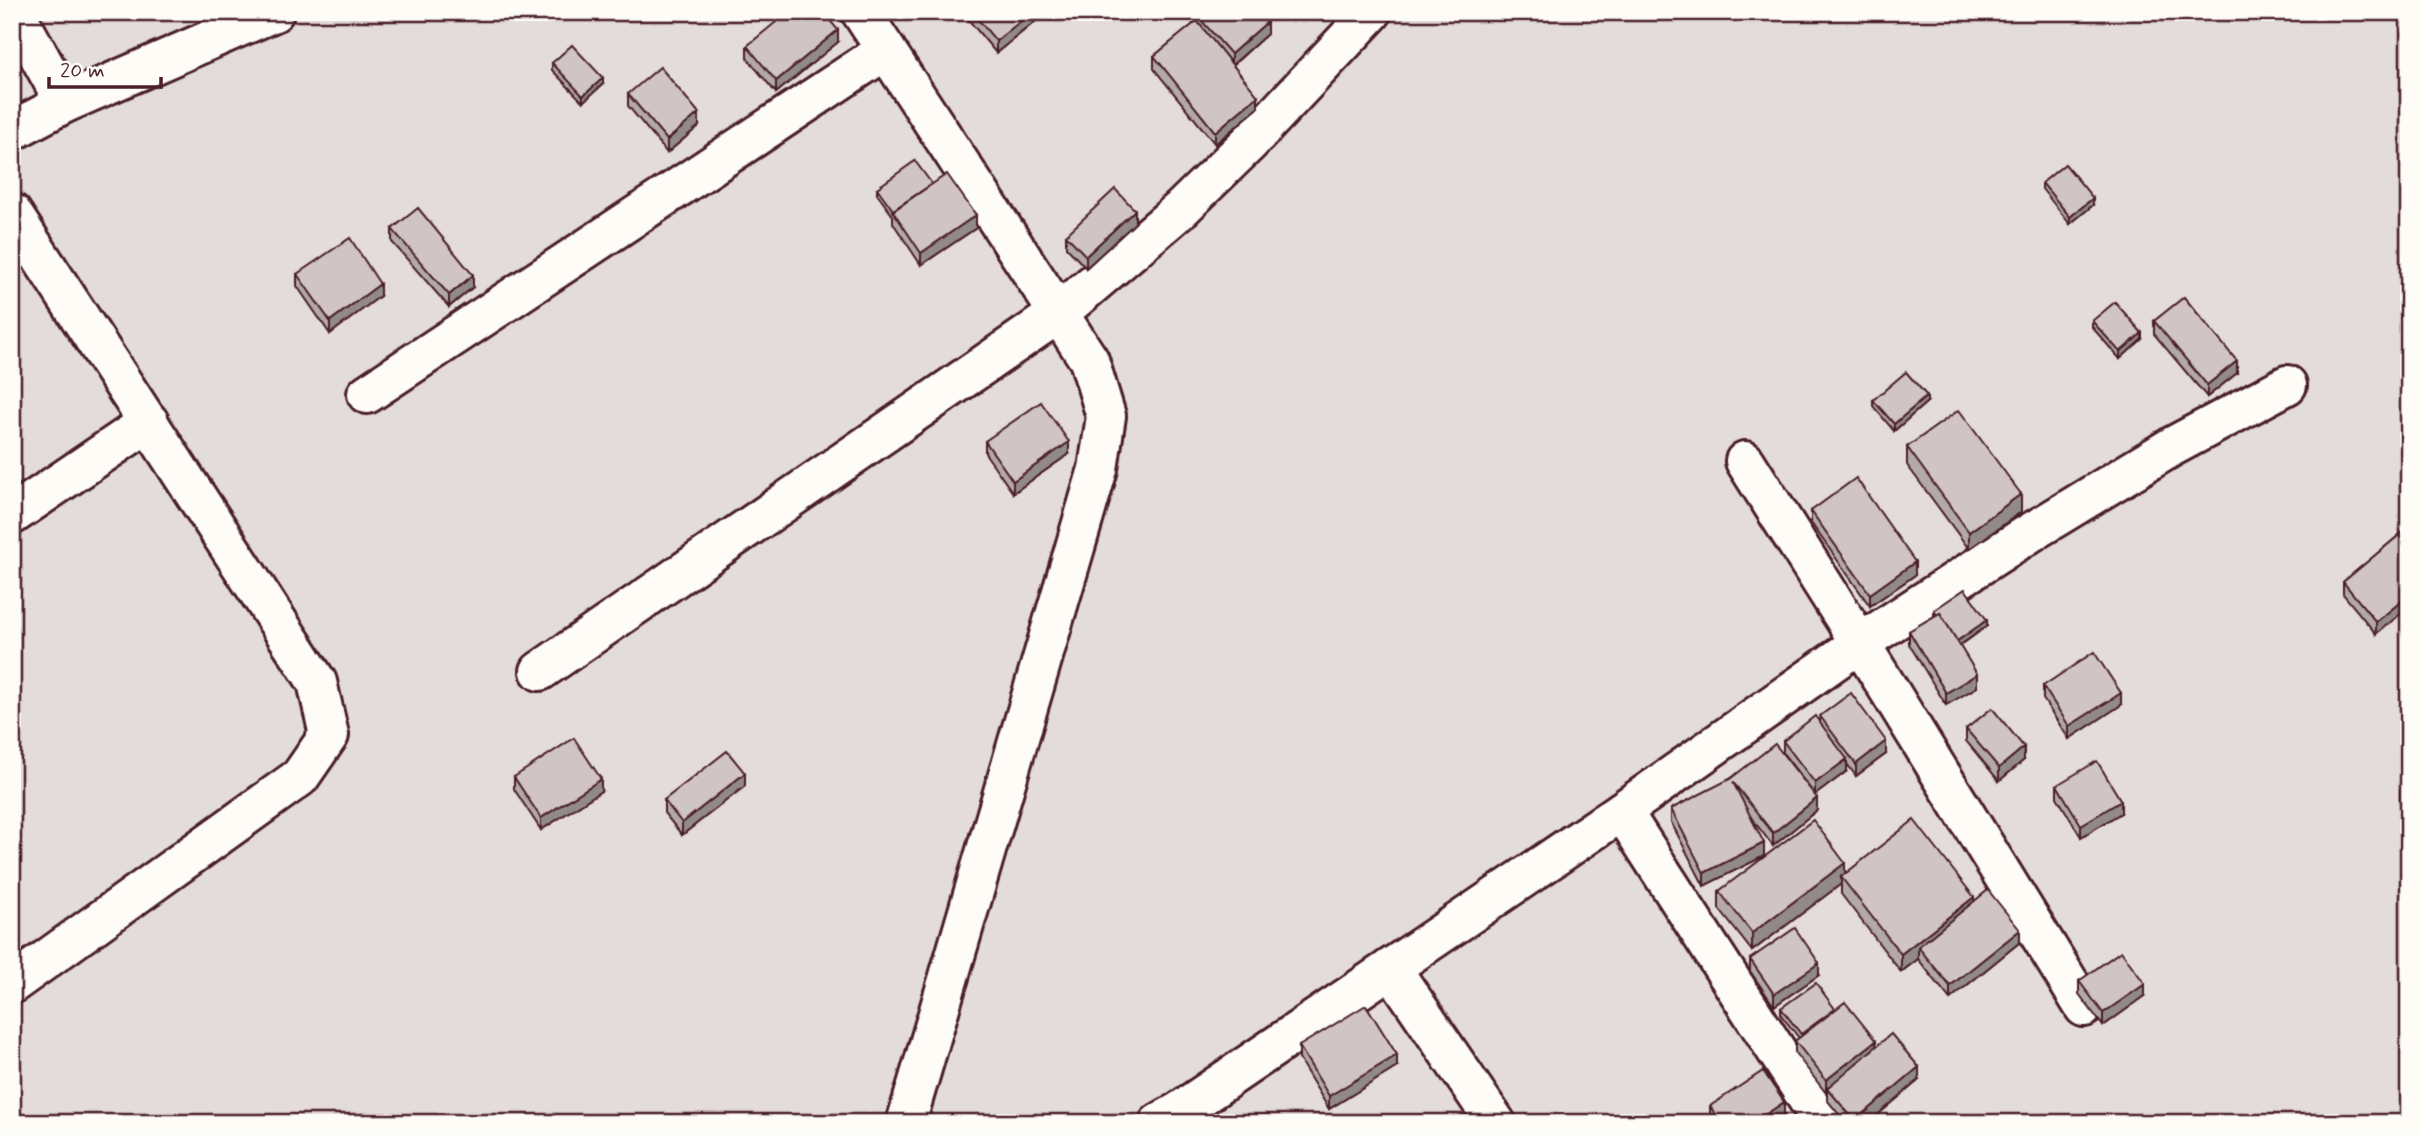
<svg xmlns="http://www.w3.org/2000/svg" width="2421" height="1135" font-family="Mynerve,sans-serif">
  <rect width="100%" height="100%" fill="#fdfcf7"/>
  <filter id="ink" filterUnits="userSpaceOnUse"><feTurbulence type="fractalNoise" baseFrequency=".0143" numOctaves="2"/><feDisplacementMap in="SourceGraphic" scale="14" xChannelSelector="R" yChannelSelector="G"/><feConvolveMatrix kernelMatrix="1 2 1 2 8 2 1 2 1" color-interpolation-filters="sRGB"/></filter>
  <g filter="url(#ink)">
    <rect fill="#e3dcda" stroke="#967e82" stroke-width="2" x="12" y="12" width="2397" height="1111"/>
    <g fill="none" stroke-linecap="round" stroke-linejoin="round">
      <defs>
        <g id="minor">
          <path d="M15,12L65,103"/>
          <path d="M861,12L1089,360L1106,416L1098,469L906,1123"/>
          <path d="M12,131L65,103L274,12"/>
          <path d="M12,213L317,682L329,735L300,777L12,984"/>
          <path d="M367,394L886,50"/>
          <path d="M1745,461L1860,643L2084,1007"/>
          <path d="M12,515L149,422"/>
          <path d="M540,671L1059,313L1181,209L1250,142L1372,12"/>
          <path d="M1622,811L1823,1123"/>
          <path d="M1391,968L1496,1123"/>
          <path d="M1159,1123L1180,1111L1622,811L1860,643L2030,533L2173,446L2287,385"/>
        </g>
      </defs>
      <use href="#minor" stroke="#4a1f2b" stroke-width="44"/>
      <use href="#minor" stroke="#fdfcf7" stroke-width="38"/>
    </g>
    <g fill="#b3a9a9" stroke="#4a1f2b" stroke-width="2">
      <path d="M962,12H1037V20L996,53Z"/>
      <path d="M1183,12H1258L1267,34L1233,65L1258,108L1215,144L1154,69V56L1194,24Z"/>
      <path d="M838,42L776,93L747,58V46Z"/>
      <path d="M552,63L603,84L583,102L552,70Z"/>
      <path d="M628,94L699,126L667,153L628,106Z"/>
      <path d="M2042,183L2093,205L2070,224L2042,189Z"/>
      <path d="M932,184L976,228L921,265L893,223V216L877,194V188Z"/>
      <path d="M1135,223L1086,268L1066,247V235Z"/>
      <path d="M392,229L473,287L449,307L392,242Z"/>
      <path d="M297,274L380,296L330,334L297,286Z"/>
      <path d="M2092,321L2142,339L2120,359L2092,327Z"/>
      <path d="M2154,321L2237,373L2207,397L2154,334Z"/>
      <path d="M1873,400L1927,402L1894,431L1873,406Z"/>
      <path d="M985,441L1069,454L1013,493L985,453Z"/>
      <path d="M1907,447L2021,512L1969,549L1907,465Z"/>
      <path d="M1811,511L1915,575L1870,606L1811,523Z"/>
      <path d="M2409,527L2376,634L2343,594V582Z"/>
      <path d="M1934,610L1987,626L1960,646L1977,687L1946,705L1909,644V631L1934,616Z"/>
      <path d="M2043,686L2121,705L2069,739L2043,699Z"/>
      <path d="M1820,716L1886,754L1856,776L1847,764V771L1815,795L1783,753V741L1820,723Z"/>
      <path d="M1966,729L2024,760L1999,781L1966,741Z"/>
      <path d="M514,777L601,791L541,830L514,789Z"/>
      <path d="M1730,779L1817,810L1773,846L1750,816L1764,856L1704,886L1671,822V809Z"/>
      <path d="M2409,783V812L2400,802V790Z"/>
      <path d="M2057,785L2121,813L2081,837L2057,797Z"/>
      <path d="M745,786L682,835L664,813V800Z"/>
      <path d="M1845,874L1974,902L2020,942L1950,999L1918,959L1901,972L1841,894V884L1752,951L1719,909V891Z"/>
      <path d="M1750,959L1819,975L1774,1006L1750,971Z"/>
      <path d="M2079,981L2145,996L2103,1026L2079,994Z"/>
      <path d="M1781,1008L1835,1010L1876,1046L1919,1080L1868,1123H1846L1827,1100V1092L1826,1093L1795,1053V1041L1799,1038L1781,1015Z"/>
      <path d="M1299,1046L1397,1067L1329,1109L1299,1059Z"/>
      <path d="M1710,1106L1784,1114L1771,1123H1713L1710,1119Z"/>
    </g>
    <g fill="#928a89" stroke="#4a1f2b" stroke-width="2">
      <path d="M1032,12H1037V20L996,53V41Z"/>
      <path d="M1267,22V34L1231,66V54Z"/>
      <path d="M838,30V42L776,93V81Z"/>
      <path d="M603,78V84L583,102V96Z"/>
      <path d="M1258,96V108L1215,144V132Z"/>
      <path d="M699,113V126L667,153V140Z"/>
      <path d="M2093,198V205L2070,224V217Z"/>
      <path d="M1135,210V223L1086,268V256Z"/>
      <path d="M976,215V228L921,265V253Z"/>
      <path d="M473,275V287L449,307V295Z"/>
      <path d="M380,284V296L330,334V321Z"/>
      <path d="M2142,333V339L2120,359V352Z"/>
      <path d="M2237,361V373L2207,397V385Z"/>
      <path d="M1927,396V402L1894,431V424Z"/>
      <path d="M1069,442V454L1013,493V481Z"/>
      <path d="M2021,494V512L1969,549V532Z"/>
      <path d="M1915,562V575L1870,606V594Z"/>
      <path d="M2409,595V607L2376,634V622Z"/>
      <path d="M1987,620V626L1956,648V642Z"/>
      <path d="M1977,674V687L1946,705V693Z"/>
      <path d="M2121,693V705L2069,739V726Z"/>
      <path d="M1886,741V754L1856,776V764Z"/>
      <path d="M2024,747V760L1999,781V768Z"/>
      <path d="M1847,759V771L1815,795V783Z"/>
      <path d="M745,773V786L682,835V823Z"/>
      <path d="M601,779V791L541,830V818Z"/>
      <path d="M1817,798V810L1773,846V833Z"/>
      <path d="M2121,801V813L2081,837V825Z"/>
      <path d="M1764,843V856L1704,886V873Z"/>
      <path d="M1845,863V880L1841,877V884L1752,951V933Z"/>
      <path d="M1974,897V915L1918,947V959L1901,972V954Z"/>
      <path d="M2020,930V942L1950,999V986Z"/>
      <path d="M1819,963V975L1774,1006V994Z"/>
      <path d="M2145,984V996L2103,1026V1013Z"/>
      <path d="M1876,1041V1053L1827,1088L1826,1093V1080Z"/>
      <path d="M1397,1055V1067L1329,1109V1096Z"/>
      <path d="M1919,1067V1080L1868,1123H1855V1121Z"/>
      <path d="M1784,1102V1114L1771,1123H1753Z"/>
    </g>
    <g fill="#d0c5c4" stroke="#4a1f2b" stroke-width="2">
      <path d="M788,12H823L838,30L776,81L747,46Z"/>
      <path d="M972,12H1032L996,41Z"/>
      <path d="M1194,12H1258L1267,22L1231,54Z"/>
      <path d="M1197,21L1258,96L1215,132L1154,56Z"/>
      <path d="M572,45L603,78L583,96L552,63Z"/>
      <path d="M660,67L699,113L667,140L628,94Z"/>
      <path d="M915,161L932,184L893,210L877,188Z"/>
      <path d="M2065,164L2093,198L2070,217L2042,183Z"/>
      <path d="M947,174L976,215L921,253L893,211Z"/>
      <path d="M1115,189L1135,210L1086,256L1066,235Z"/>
      <path d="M418,208L473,275L449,295L392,229Z"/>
      <path d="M350,238L380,284L330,321L297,274Z"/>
      <path d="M2184,297L2237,361L2207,385L2154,321Z"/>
      <path d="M2115,302L2142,333L2120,352L2092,321Z"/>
      <path d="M1906,372L1927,396L1894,424L1873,400Z"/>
      <path d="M1041,402L1069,442L1013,481L985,441Z"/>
      <path d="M1959,410L2021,494L1969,532L1907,447Z"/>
      <path d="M1856,478L1915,562L1870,594L1811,511Z"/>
      <path d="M2409,527V595L2376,622L2343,582Z"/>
      <path d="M1965,589L1987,620L1957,641L1940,613L1937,615L1934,610Z"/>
      <path d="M1940,613L1977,674L1946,693L1909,631Z"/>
      <path d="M2094,652L2121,693L2069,726L2043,686Z"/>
      <path d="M1851,693L1886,741L1856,764L1820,716Z"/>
      <path d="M1992,708L2024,747L1999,768L1966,729Z"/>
      <path d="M1815,716L1847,759L1815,783L1783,741Z"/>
      <path d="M574,738L601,779L541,818L514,777Z"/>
      <path d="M1775,744L1817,798L1773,833L1733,782L1764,843L1704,873L1671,809L1730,779Z"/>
      <path d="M727,751L745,773L682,823L664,800Z"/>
      <path d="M2097,761L2121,801L2081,825L2057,785Z"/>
      <path d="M2409,783V800L2400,790Z"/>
      <path d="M1813,820L1845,863L1752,933L1719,891Z"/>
      <path d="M1914,820L1974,897L1901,954L1841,877Z"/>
      <path d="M1988,890L2020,930L1950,986L1918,947Z"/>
      <path d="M1795,928L1819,963L1774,994L1750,959Z"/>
      <path d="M2121,951L2145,984L2103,1013L2079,981Z"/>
      <path d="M1816,983L1835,1009L1801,1034L1781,1008Z"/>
      <path d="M1845,1002L1876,1041L1826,1080L1795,1041Z"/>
      <path d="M1366,1005L1397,1055L1329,1096L1299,1046Z"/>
      <path d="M1891,1034L1919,1067L1855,1121L1827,1088Z"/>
      <path d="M1763,1071L1784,1102L1753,1123H1721L1710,1106Z"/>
    </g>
  </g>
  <rect width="2421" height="1135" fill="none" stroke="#fdfcf7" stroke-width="42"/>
  <rect x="21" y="21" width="2379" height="1093" fill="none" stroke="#4a1f2b" stroke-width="2.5" filter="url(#ink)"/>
  <path d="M49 77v10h112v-10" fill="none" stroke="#4a1f2b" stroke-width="3.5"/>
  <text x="60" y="77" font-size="21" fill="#4a1f2b" stroke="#fdfcf7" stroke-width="5" paint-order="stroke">20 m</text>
</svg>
